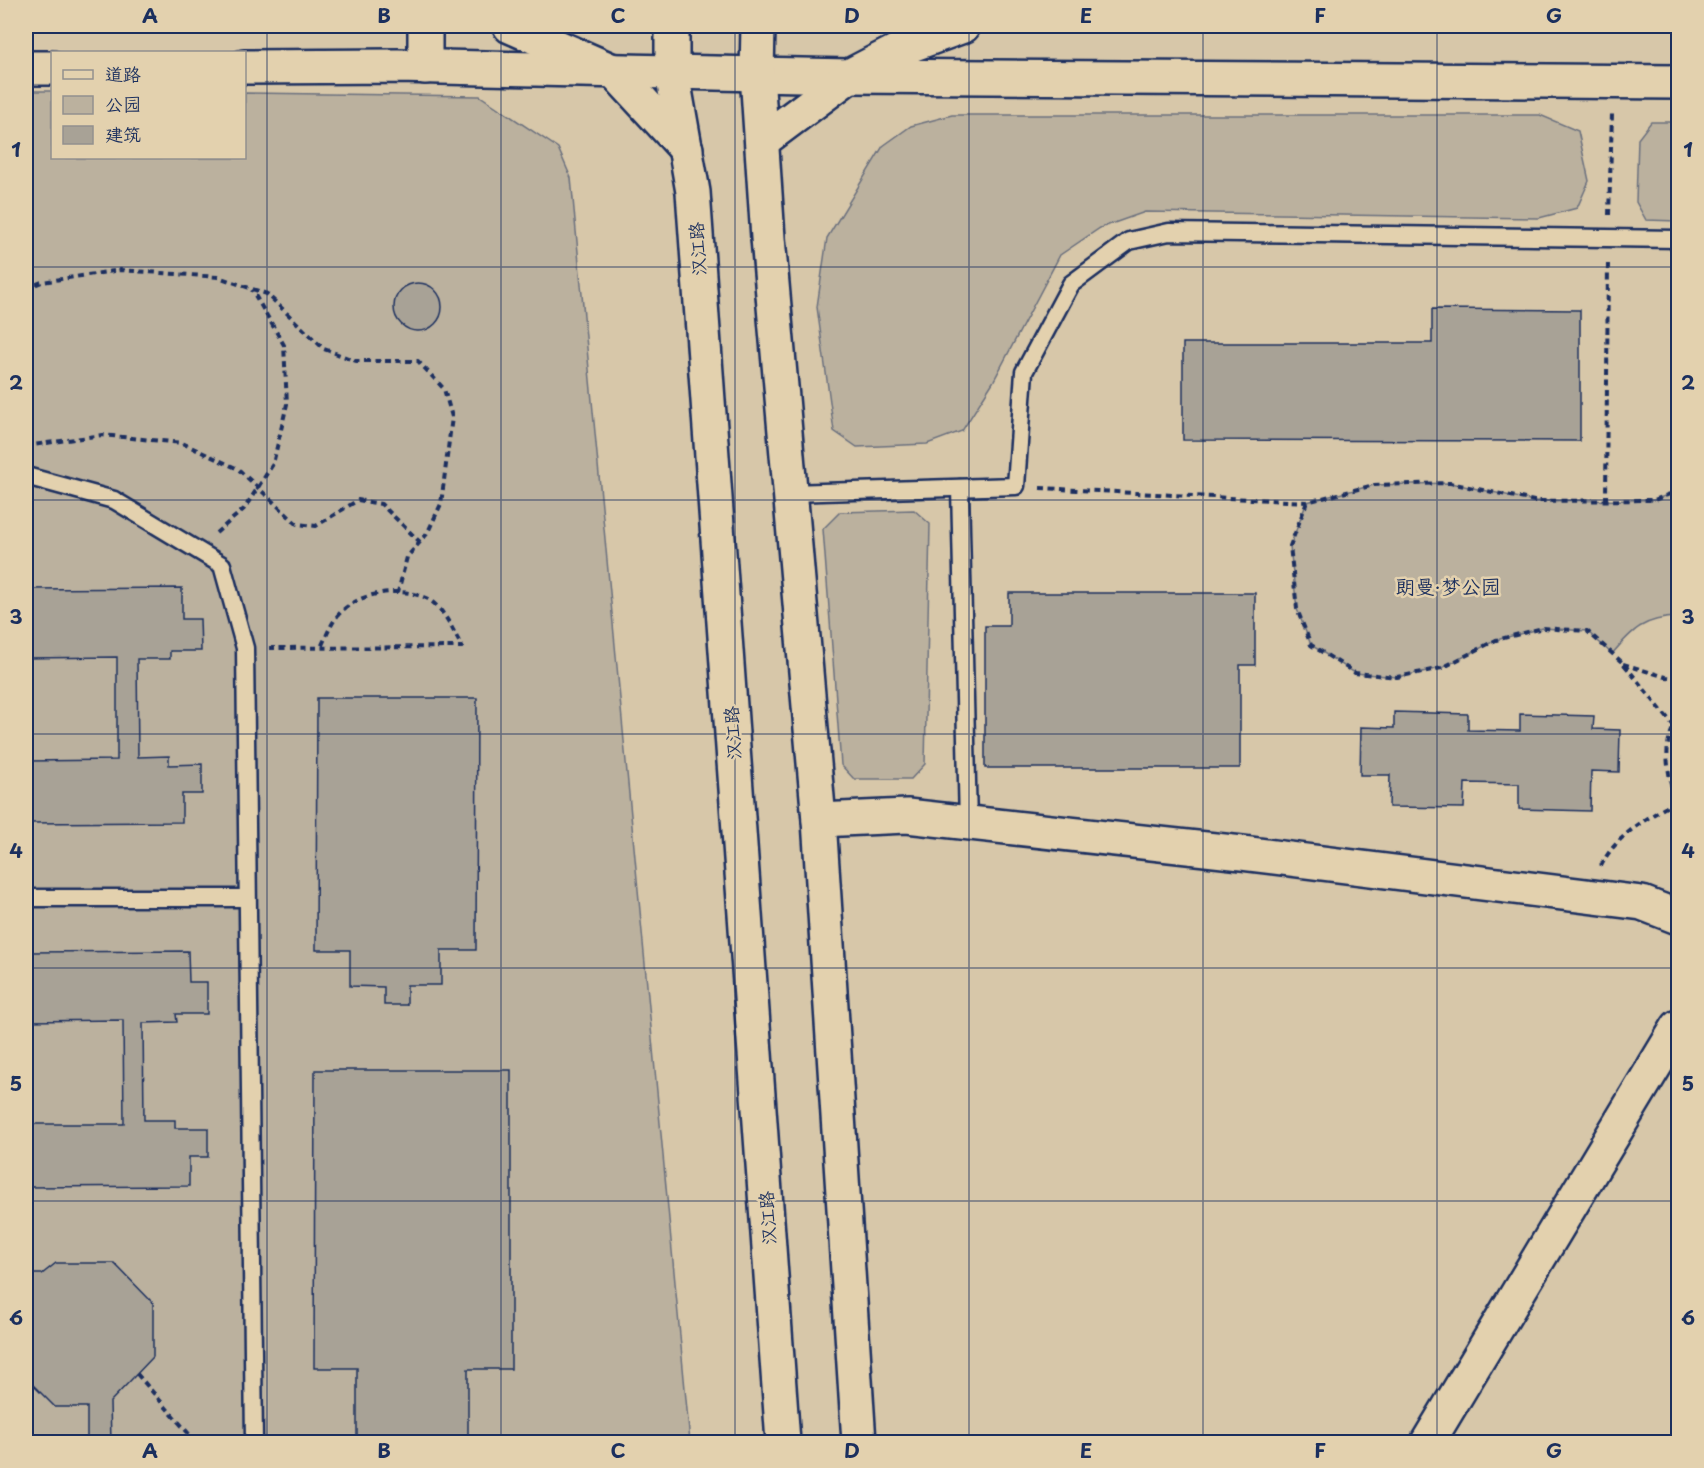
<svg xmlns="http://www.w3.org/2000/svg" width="1704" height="1468" font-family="'Playpen Sans','LXGW WenKai TC',sans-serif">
  <rect width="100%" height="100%" fill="#d7c7a9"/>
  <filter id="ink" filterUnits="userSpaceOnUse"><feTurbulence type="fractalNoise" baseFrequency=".0167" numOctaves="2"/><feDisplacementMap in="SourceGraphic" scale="12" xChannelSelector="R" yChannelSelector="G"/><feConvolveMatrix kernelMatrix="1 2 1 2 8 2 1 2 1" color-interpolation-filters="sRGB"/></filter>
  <g filter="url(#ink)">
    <g fill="#bbb19e" stroke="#6b707e" stroke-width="1.5">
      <path d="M26,91H52V158H244L245,93L480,96L558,148L571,178L690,1442H26Z"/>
      <path d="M952,115H1540L1578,131L1589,181L1577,208L1539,218L1145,212L1100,228L1060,255L993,382L962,431L927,444L857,447L834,431L817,307L827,238L883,146L911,126Z"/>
      <path d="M1651,122H1678V221L1646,220L1636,202L1638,139Z"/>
      <path d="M1450,483L1534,501L1654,500L1678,491V617C1644,618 1633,629 1612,654L1587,631L1543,628L1496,640L1442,668L1397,677L1355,673L1311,645L1297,609L1290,546L1307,502L1374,485Z"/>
      <path d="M914,510L930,524L925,764L911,779H854L841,765L823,529L840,512Z"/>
    </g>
    <g fill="#a8a296" stroke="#1b2f5e" stroke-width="1.5">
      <circle cx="418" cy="307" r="24"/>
      <path d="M1432,309L1580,310V441L1183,440V343H1432Z"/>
      <rect x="1672" y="328" width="6" height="48"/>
      <path d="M182,588V619H200L201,651H170V659H137L138,757L169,756V765L202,764V794H182V822L26,823V761L117,760V657L26,658V589Z"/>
      <path d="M1009,593H1255V665H1240V768H985V626H1009Z"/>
      <path d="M317,698H477L476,950H441V985H407V1005H384V987L350,986V950H316Z"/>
      <path d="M1394,712L1468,714V730L1520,731V714L1594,716L1593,729L1620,730L1619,772L1591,771L1590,811L1519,809V784L1465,783L1464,808L1389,807L1390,775H1360L1361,727L1394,728Z"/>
      <path d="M188,951L189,982H207V1014H176L177,1022L143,1023L144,1120H175V1128H208V1157H189V1186L26,1187V1124H124L123,1020L26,1021V952Z"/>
      <path d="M315,1070H511V1369H468V1442H357V1368H314Z"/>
      <path d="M56,1263H114L153,1303V1357L110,1402L111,1442H87V1407H55L26,1378V1274H42Z"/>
    </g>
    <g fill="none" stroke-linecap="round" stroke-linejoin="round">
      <defs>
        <g id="service">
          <path d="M26,476L114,500L222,565L245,648L254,1442"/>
          <path d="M960,488L968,823"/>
          <path d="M790,493L1016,486L1024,372L1071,284L1129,241L1169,232L1678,239"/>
          <path d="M26,898H247"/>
        </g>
        <g id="minor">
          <path d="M819,820L907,816L1242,853L1642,903L1678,917"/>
          <path d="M1428,1442L1678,1027"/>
        </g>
        <g id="tertiary">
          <path d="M425,26V67"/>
          <path d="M244,67L398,66L849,76L1678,82"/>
          <path d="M26,68H52"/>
        </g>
        <g id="secondary">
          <path d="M510,26L615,72L686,149"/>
          <path d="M672,26V73L693,192L783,1442"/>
          <path d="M758,26L757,74L768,238L819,820L859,1442"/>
          <path d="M762,141L849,76L903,48L963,26"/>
        </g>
      </defs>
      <use href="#service" stroke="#1b2f5e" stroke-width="21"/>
      <use href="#minor" stroke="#1b2f5e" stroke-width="38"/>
      <use href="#tertiary" stroke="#1b2f5e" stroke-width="38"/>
      <use href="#secondary" stroke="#1b2f5e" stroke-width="38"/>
      <g stroke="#1b2f5e" stroke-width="4" stroke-dasharray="6 4.5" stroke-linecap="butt">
        <path d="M1609,215L1612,114"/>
        <path d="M26,288L42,282L120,270L218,277L267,294L324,349L356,361H418L444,389L452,417L441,504L427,534L407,557L398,592"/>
        <path d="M26,446L102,435L182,443L238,469L297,524L316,526L358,500L381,504L420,542"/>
        <path d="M1040,488L1307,502L1374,485L1450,483L1534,501L1654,500L1678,491"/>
        <path d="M1606,501L1608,261"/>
        <path d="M1307,502L1290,546L1297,609L1311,645L1355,673L1397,677L1442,668L1496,640L1543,628L1587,631L1623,663L1674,726"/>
        <path d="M216,533L244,509L273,464L287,404L284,345L252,290"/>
        <path d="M269,648L462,647C453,631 444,607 426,598C400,586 359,592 339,614C331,623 326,637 321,647"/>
        <path d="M1623,664L1666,677L1678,678"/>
        <path d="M1601,866C1615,836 1647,818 1675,802C1669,774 1660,745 1678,720"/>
        <path d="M137,1374L196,1442"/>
      </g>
      <use href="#service" stroke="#e3d1ae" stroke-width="16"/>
      <use href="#minor" stroke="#e3d1ae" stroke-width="33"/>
      <use href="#tertiary" stroke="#e3d1ae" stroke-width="33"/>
      <use href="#secondary" stroke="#e3d1ae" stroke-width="33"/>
    </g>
  </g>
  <path fill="none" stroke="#1b2f5e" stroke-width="1.5" stroke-opacity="0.55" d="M267,26V1442M501,26V1442M735,26V1442M969,26V1442M1203,26V1442M1437,26V1442M26,267H1678M26,500H1678M26,734H1678M26,968H1678M26,1201H1678"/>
  <g text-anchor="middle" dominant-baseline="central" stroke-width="5" stroke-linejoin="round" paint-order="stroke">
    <g font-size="18" fill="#1b2f5e" stroke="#e3d1ae">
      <text transform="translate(697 249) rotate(-94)">汉江路</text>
      <text transform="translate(732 733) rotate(-94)">汉江路</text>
      <text transform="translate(767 1218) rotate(-94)">汉江路</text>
    </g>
    <g font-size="20" fill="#1b2f5e" stroke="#e3d1ae">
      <text x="1448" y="586">朗曼·梦公园</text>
    </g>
  </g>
  <rect width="1704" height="1468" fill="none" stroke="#e3d1ae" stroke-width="66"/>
  <rect x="51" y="51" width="195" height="108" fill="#e3d1ae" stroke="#93908e" stroke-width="1.5"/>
  <rect x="63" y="70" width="30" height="9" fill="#e3d1ae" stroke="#93908e" stroke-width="1.5"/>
  <text x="105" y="81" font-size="18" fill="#1b2f5e">道路</text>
  <rect x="63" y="96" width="30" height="18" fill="#bbb19e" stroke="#93908e" stroke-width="1.5"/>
  <text x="105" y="111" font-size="18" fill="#1b2f5e">公园</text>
  <rect x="63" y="126" width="30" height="18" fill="#a8a296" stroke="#93908e" stroke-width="1.5"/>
  <text x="105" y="141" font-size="18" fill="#1b2f5e">建筑</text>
  <rect x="33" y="33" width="1638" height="1402" fill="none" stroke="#1b2f5e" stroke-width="2"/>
  <g font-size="20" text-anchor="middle" font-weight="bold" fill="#1b2f5e">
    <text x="150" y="23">A</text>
    <text x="384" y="23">B</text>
    <text x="618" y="23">C</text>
    <text x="852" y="23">D</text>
    <text x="1086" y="23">E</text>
    <text x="1320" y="23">F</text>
    <text x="1554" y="23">G</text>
    <text x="16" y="157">1</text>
    <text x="1688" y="157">1</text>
    <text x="16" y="390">2</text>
    <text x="1688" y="390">2</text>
    <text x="16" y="624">3</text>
    <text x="1688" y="624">3</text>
    <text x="16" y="858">4</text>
    <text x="1688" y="858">4</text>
    <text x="16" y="1091">5</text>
    <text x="1688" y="1091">5</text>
    <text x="16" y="1325">6</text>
    <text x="1688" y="1325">6</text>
    <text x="150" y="1458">A</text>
    <text x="384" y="1458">B</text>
    <text x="618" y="1458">C</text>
    <text x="852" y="1458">D</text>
    <text x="1086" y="1458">E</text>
    <text x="1320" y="1458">F</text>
    <text x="1554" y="1458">G</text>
  </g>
</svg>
